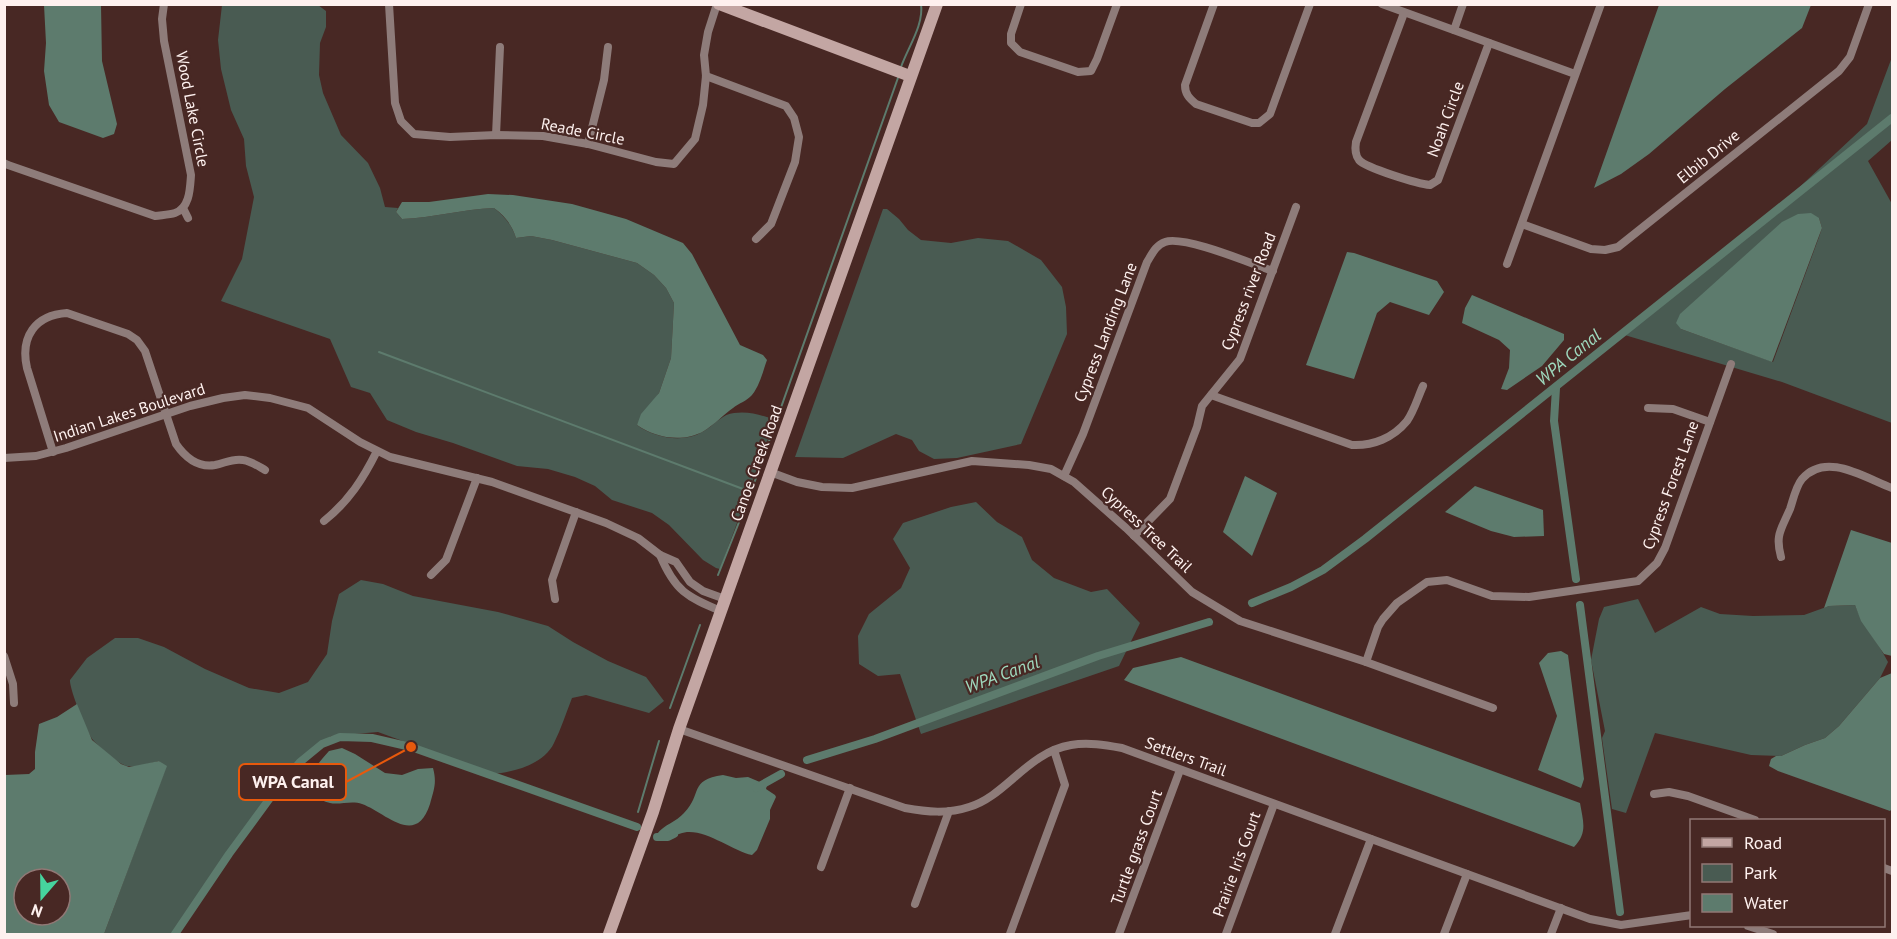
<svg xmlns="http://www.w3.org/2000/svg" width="1897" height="939" font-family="'PT Sans',sans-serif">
  <rect width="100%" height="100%" fill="#482824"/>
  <g fill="#495b52" fill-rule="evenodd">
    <path d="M222,5H318L326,11V27L320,43L319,75L323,93L341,135L368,163L380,188L385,207L398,208L396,212L402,219C433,218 463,209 494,208C505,217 512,225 516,238L531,236L552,240L637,263L654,275L666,288L674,303L671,358L659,393L637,425C656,439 687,444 707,429C716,423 723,414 734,413C749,411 762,415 775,420L720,569L716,568L703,560L669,525L652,513L612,500L595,486L575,477L548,469L517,466L453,443L416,432L387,420L370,393L351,387L330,339L221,301L242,259L254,197L246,166L244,139L231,110L221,69L218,40Z"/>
    <path d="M1892,57V140L1868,161L1892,204V423L1782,382L1618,333L1775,210L1867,124ZM1819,218L1822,228L1819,237L1773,362L1681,329Z"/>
    <path d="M883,209H887L899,219L908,230L921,240L951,243L978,238L1008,241L1041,260L1062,287L1066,307L1067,334L1021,444L957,458L934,459L919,451L912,440L896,434L843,458L795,457Z"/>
    <path d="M976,502L997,522L1022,537L1032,560L1054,578L1091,592L1107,589L1140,623L1119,666L921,734L900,674L878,676L859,664L858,636L869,614L901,588L910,568L893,539L903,523L951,507Z"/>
    <path d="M361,580L383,584L413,596L498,612L548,626L573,642L608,661L646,677L664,701L649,713L586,695L572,698C566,713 561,729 554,743C544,764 515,772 493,774L378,732L331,736L287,771L206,885L173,934H104L166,767L159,761C149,763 136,768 127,766C118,764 99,747 93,740C87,733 69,688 70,680L87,658L115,638H138L164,647L205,669L249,688L279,693L308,682L327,654L332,621L339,594Z"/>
    <path d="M1638,599L1655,633L1701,607L1720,614L1753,616L1804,615L1829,606L1855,605C1863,626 1878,642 1888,662L1880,678L1839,726L1825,738L1805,745L1781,756L1751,755L1655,733L1626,813L1612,809L1602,738L1605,731L1591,660L1599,619L1604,607Z"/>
  </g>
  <g fill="#5d7b6d" fill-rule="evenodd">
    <path d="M44,5H101L102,61L117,124L114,134L103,138L59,122L49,105L44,71L46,43Z"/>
    <path d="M1659,5H1811L1802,28L1725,89L1649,154L1621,174L1594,188Z"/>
    <path d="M488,194L513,195L572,204L626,219L683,243L692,254L740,345L763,355L767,360C763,371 760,385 752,395C747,401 739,403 733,408C723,415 714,425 704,431C683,443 655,438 637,425L641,414L659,393L671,358L674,303L666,288L654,275L637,263L552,240L531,236L516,238C512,225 505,216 494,208C463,209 433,218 402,219L396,212L402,202H429Z"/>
    <path d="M1811,213L1819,218L1822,228L1772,362L1681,329L1676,323L1680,314L1782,222L1798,214Z"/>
    <path d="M1347,252L1354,253L1437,281L1444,292L1429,315L1390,302L1377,313L1354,379L1306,365Z"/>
    <path d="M1472,295L1564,334V340L1542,366L1507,390L1501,389L1509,368L1510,350L1499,340L1462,323L1465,308Z"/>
    <path d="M1245,476L1277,493L1252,556L1223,532Z"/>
    <path d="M1475,486L1543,510L1544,536L1514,537L1491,531L1445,512Z"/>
    <path d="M1851,530L1892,543V656L1884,654L1861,621L1855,605L1829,606L1824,608Z"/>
    <path d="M1561,651L1568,655L1584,779L1581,788L1538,770L1557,716L1539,663L1548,653Z"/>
    <path d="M1181,657L1580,803C1583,821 1588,833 1574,847L1131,683L1124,680L1133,668Z"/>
    <path d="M1892,673V809L1890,811L1778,771L1769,766L1771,759L1776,756H1781L1805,745L1825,738L1839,726L1880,678Z"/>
    <path d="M77,704L92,740L121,764L129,767L159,761L167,766L104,934H5V775L29,774L35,769V752L39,724L57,717ZM24,879H60V915H24Z"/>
    <path d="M342,748L355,754L385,773L402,775L418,769L433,768C437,783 434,789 430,804C416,848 385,812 362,804C352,800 340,805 330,803C324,802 318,798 312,795C307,774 316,766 329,751Z"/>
    <path d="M723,775L736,778L748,777L767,785L766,789L775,795L776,797L770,810V819L757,850L752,855C728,850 694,818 671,839L657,834C665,824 676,822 684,813C703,794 688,780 723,775Z"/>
  </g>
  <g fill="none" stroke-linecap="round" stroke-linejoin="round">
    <g stroke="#5d7b6d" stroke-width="2">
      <path d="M901,67C908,47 924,25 921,4"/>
      <path d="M379,352L751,492L718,575"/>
      <path d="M751,492L899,75"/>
      <path d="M670,708L700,625"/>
      <path d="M638,812L659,741"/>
    </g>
    <g stroke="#5d7b6d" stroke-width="8">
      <path d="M1556,388L1554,421L1576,579"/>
      <path d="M1252,603L1291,587L1323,570L1365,539L1892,118"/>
      <path d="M1580,605L1620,912"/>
      <path d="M807,760L875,739L1098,656L1209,622"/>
      <path d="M756,788L781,774"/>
      <path d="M657,837H668L674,834"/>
      <path d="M175,934L229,854L273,794L300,762L322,744L340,737L372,738L411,747L637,827"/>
    </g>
    <g stroke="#8e7c7a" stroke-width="8">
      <path d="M389,4L395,103L401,121L414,134L450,137L496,135L543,136L588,144L656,162L674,164L695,139L703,105L706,76L704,55L708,32L717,4"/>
      <path d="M1021,4L1011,34V43L1020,52L1078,72L1091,71L1097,59L1117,4"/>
      <path d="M1214,4L1185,85C1185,94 1189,98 1196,104L1252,123H1259L1270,114L1310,4"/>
      <path d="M1382,4L1575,74"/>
      <path d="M1404,13L1356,142C1355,148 1355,155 1359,160C1366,168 1418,184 1430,185L1438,180L1489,43"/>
      <path d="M1454,30L1463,4"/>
      <path d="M706,76L786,106L794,118L799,137L795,162L771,224L756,239"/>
      <path d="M496,135L500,47"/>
      <path d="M588,144L604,80L608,47"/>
      <path d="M4,163L8,165L155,216C161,215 169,215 175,213C190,208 190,188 191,175L164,41L162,19L164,4"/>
      <path d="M183,208L188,218"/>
      <path d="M1522,224L1591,249L1605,250L1618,247L1839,71L1850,57L1869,4"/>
      <path d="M1507,264L1601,4"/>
      <path d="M1211,395L1352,445C1373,446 1393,438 1407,421C1414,411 1418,397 1423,386"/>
      <path d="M1648,408L1673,409L1710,422"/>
      <path d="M53,452L27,368C20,337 35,315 67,313L128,334L137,340L145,351L176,444C185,457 198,468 215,465C225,463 233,458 243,460C251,461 258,466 265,470"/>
      <path d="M4,458L36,456L66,448L190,406L223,398L245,395L270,398L308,408L360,442L390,457L492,482L606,523L638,538L660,555L676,562L690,582L703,591L725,599"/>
      <path d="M770,472L797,482L822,487L852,488L972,461L1029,465L1051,469L1074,482L1126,528L1192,592L1240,621L1366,662L1493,708"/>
      <path d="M1064,476L1083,434L1147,262C1152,254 1156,245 1165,242C1184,235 1252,264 1273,271"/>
      <path d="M324,521C349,501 363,479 377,451"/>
      <path d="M1134,536L1170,499L1197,427L1202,406L1240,359L1296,207"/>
      <path d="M660,555C675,591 687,597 721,611"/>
      <path d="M1781,557C1775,535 1781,530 1790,509C1793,500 1796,486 1802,479C1826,451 1865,478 1892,488"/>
      <path d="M431,575L446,560L477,478"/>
      <path d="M555,599L552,580L576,512"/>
      <path d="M4,656L13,684L14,703"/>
      <path d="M1366,662L1378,627L1383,619L1397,603L1427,582L1447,580L1492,596L1529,597L1638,581L1657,563L1665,548L1731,364"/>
      <path d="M679,729L905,808C927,812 948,814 969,807C1006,796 1028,752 1071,745C1088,742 1105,745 1122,748L1590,919L1621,925L1692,915"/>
      <path d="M1654,794L1669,792L1688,796L1755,820"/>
      <path d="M821,867L850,788"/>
      <path d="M1884,868L1892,871"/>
      <path d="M915,904L949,811"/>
      <path d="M1748,926L1773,934"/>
      <path d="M1010,934L1065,785L1054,750"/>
      <path d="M1119,934L1180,770"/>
      <path d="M1226,934L1274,804"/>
      <path d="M1335,934L1371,839"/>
      <path d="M1444,934L1467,874"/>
      <path d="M1551,934L1561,908"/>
    </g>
    <g stroke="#c3a6a3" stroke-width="12">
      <path d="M719,4L910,76"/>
      <path d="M609,934L653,812L679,729L937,4"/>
    </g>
  </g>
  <g text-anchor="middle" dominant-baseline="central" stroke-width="4.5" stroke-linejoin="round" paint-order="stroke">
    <g font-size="16" fill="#fef1ef" stroke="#482824">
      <text transform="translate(193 109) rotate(79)">Wood Lake Circle</text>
      <text transform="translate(1445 119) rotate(-70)">Noah Circle</text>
      <text transform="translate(583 131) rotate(11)">Reade Circle</text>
      <text transform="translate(1708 156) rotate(-39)">Elbib Drive</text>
      <text transform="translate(1248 291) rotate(-69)">Cypress river Road</text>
      <text transform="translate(1105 332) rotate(-69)">Cypress Landing Lane</text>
      <text transform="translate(129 412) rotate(-18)">Indian Lakes Boulevard</text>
      <text transform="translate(756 463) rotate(-70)">Canoe Creek Road</text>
      <text transform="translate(1670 485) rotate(-70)">Cypress Forest Lane</text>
      <text transform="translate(1147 529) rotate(43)">Cypress Tree Trail</text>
      <text transform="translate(1186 756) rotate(20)">Settlers Trail</text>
      <text transform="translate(1136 847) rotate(-70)">Turtle grass Court</text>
      <text transform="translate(1236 864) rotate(-70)">Prairie Iris Court</text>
    </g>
    <g font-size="18" font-style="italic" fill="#9ed8bd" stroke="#482824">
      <text transform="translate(1568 357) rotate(-39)">WPA Canal</text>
      <text transform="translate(1002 674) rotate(-20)">WPA Canal</text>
    </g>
  </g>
  <path fill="none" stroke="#e8590c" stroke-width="2" d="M411 747L346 782"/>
  <circle fill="#e8590c" stroke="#482824" stroke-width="2" cx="411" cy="747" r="6"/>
  <rect fill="#482824" stroke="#e8590c" stroke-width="2" x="239" y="764" width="107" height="36" rx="6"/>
  <g font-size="18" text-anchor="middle" font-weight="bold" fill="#fef1ef">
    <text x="293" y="788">WPA Canal</text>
  </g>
  <rect width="1897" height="939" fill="none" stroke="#fef1ef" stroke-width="12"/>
  <rect x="1690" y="819" width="195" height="108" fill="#482824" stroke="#917875" stroke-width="1.5"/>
  <rect x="1702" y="838" width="30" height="9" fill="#c3a6a3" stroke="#917875" stroke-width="1.5"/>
  <text x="1744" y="849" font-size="18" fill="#fef1ef">Road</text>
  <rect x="1702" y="864" width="30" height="18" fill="#495b52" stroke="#917875" stroke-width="1.5"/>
  <text x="1744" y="879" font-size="18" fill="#fef1ef">Park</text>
  <rect x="1702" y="894" width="30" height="18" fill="#5d7b6d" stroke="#917875" stroke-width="1.5"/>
  <text x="1744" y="909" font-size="18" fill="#fef1ef">Water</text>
  <g transform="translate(42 897) rotate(200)"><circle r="28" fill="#482824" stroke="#917875" stroke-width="1.5"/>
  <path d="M0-4.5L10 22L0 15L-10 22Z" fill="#46d49e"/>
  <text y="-9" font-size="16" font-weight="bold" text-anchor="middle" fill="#fef1ef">N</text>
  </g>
</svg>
